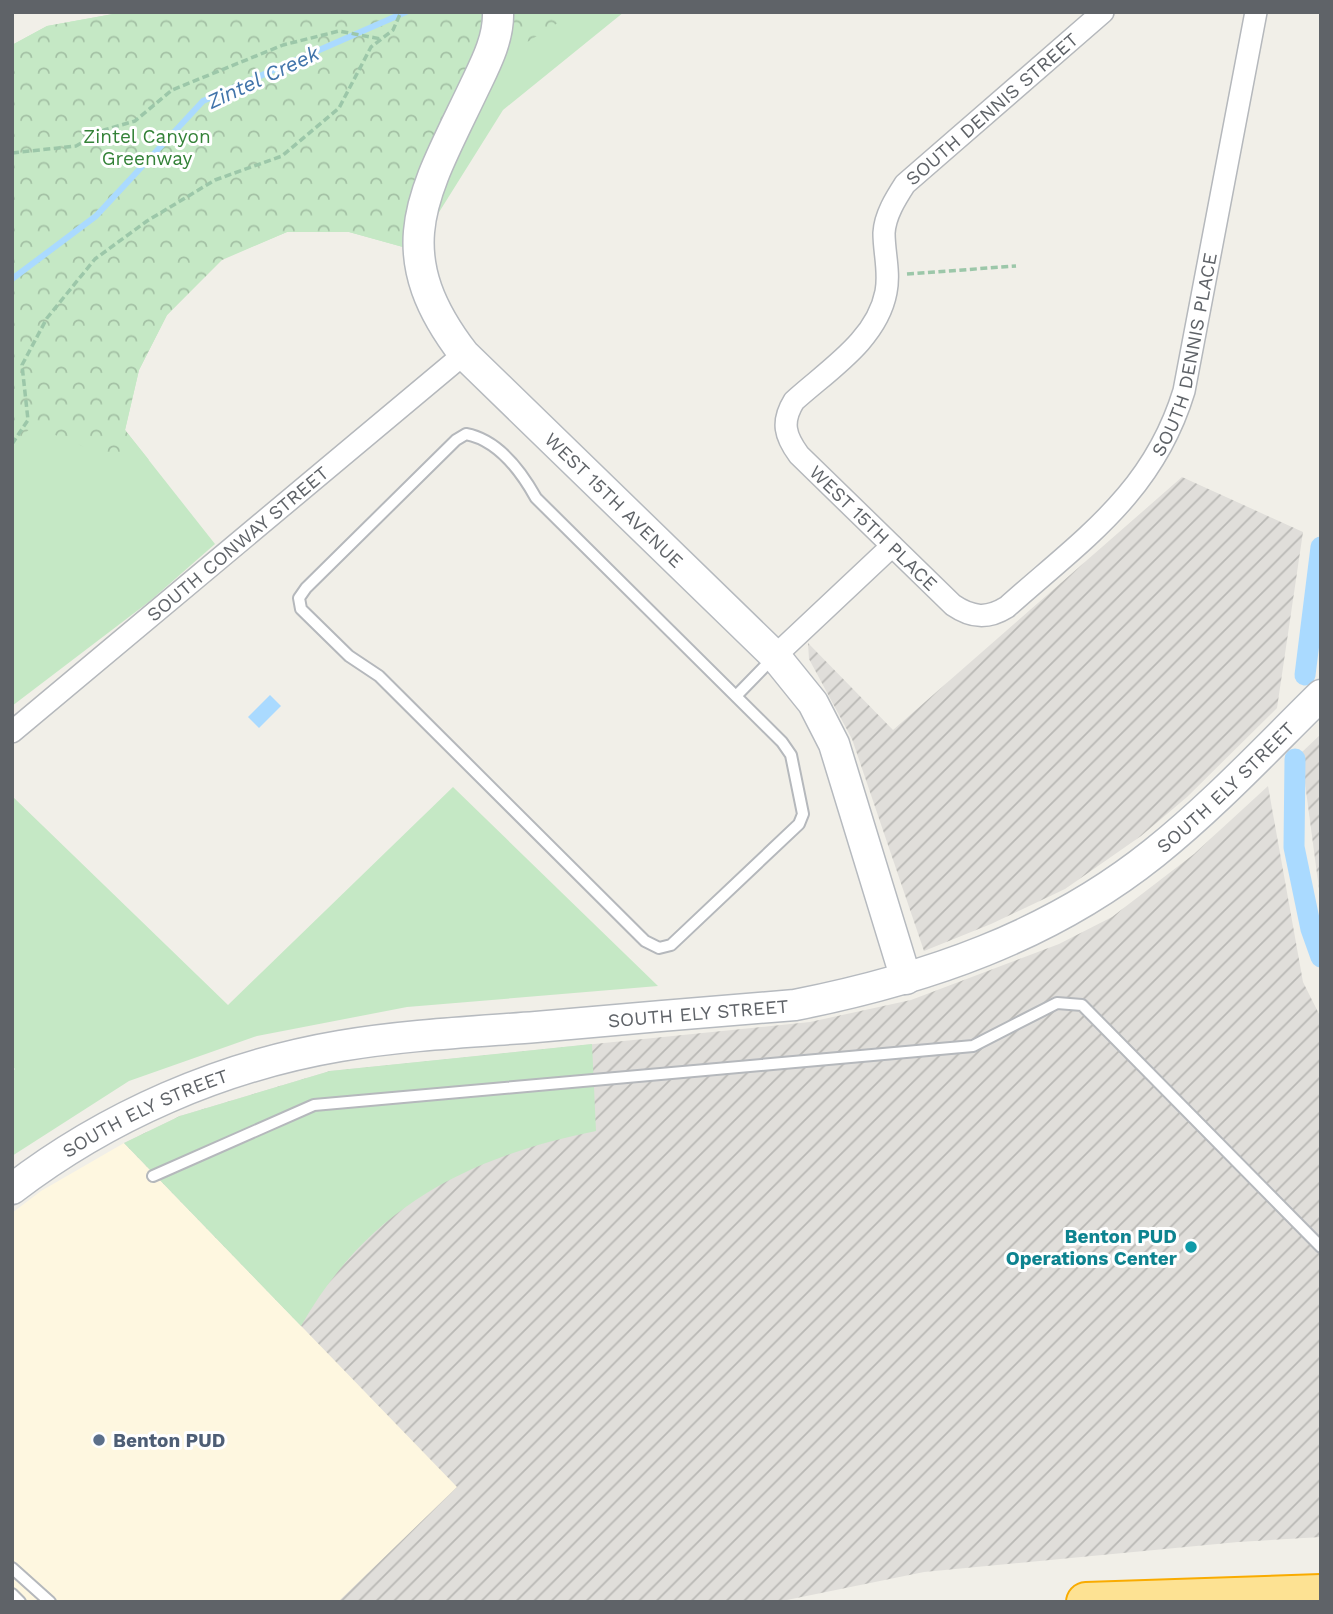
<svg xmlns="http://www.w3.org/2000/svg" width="1333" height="1614" font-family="'Work Sans',sans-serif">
  <defs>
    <pattern id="industrial-furrows" width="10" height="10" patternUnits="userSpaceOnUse" patternTransform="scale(1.75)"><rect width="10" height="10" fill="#e0deda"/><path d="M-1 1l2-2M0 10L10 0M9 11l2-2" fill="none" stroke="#b9b8b5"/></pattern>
    <pattern id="forest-crowns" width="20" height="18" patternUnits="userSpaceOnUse" patternTransform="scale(1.75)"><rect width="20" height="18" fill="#c5e8c5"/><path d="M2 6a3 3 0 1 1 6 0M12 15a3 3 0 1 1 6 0" fill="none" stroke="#a3c0a4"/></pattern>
  </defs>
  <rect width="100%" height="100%" fill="#f1efe8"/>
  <path fill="#fef7e0" d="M124,1143L458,1487L338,1602H12V1213L41,1191Z"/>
  <g fill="url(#industrial-furrows)">
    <path d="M1182,477L1303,532L1277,708L1187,797L1141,836L1065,889L991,924L924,951L852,739L809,659L808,643L893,730Z"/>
    <path d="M1321,734V904L1301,753Z"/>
    <path d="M1268,786L1303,982L1321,1018V1537L1238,1542L924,1572L777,1602H338L457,1487L124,1143L180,1116L330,1071L810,1022L911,1000L1059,944L1112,917L1194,854Z"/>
  </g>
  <g fill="#c5e8c5">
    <path d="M124,12H624L503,110L431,225L403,247L349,232H287L222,259L167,315L139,370L125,430L215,544L150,601L12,706V45L47,26Z"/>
    <path d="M453,787L658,986L407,1007L257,1036L129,1081L12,1156V1072L15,1069L12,1066V796L228,1005Z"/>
    <path d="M592,1044L596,1131C467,1157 368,1208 301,1326L124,1143L180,1116L330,1071Z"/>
  </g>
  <g fill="url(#forest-crowns)">
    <path d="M124,12H482C475,96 402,162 403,247L349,232H287L222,260L167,315L139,370L125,430L149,460L87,448L33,426L12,445V45L47,26Z"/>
    <path d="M510,12H575L502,58Z"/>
  </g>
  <path fill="#aadaff" d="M270,695L281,706L259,728L248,717Z"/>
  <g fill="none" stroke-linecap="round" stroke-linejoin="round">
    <path stroke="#aadaff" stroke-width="6" d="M12,279L96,216L203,101L406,12"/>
    <g stroke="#aadaff" stroke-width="21">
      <path d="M1305,675L1321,547"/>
      <path d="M1295,759L1294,847L1311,929L1321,957"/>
    </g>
    <defs>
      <g id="lane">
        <path d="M466,434C498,440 521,471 536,498L782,742L791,755L803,814L799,824L671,945L659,948L645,941L379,676L349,656L301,609L299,598L306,588L456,440Z"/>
        <path d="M737,695L773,658"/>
        <path d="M153,1176L314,1105L973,1046L1057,1003L1082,1005L1321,1247"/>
        <path d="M12,1568L50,1602"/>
        <path d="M12,1594L20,1602"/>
      </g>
      <g id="street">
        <path id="s1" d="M1103,12L905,184C896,198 885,215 884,233C884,253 890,272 886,292C877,340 828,370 794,401C781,422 785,436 799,455L953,605C972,618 988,619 1007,607C1083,539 1153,493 1184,391L1256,12"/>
        <path d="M775,656L892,546"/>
        <path id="s2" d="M12,732L464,354"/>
      </g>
      <g id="secondary">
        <path id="s3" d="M498,12C499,39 485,65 474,88C424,193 384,250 464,354L775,656L813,703L834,744L906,979"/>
        <path id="s4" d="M12,1189C107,1116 222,1066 340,1046C405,1035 470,1032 536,1027C622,1019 709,1012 795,1005C926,979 1049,937 1154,853C1214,805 1266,749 1321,695"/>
      </g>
      <path id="highway" d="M1086,1602L1321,1594"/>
    </defs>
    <use href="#lane" stroke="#b5b8bc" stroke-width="14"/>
    <use href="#street" stroke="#b5b8bc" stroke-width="24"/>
    <use href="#secondary" stroke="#b6babf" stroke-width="33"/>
    <use href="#highway" stroke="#f9ab00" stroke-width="42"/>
    <g stroke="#9cc7a9" stroke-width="3.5" stroke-dasharray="7 3.5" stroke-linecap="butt">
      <path d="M12,153L76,146L104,130L135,121L172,90L283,45L339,31L381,39"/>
      <path d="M907,274L1016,266"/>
      <path d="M12,444L28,420L22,365L47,318L95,259L147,221L215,180L282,156L339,108L371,47L393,30L401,12"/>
    </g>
    <use href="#lane" stroke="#fff" stroke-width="10"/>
    <use href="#street" stroke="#fff" stroke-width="21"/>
    <use href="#secondary" stroke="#fff" stroke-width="30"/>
    <use href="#highway" stroke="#fde293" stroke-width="38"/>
  </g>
  <circle fill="#0f9aa8" stroke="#fff" stroke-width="2.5" cx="1191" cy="1247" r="7"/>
  <circle fill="#5c6f8a" stroke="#fff" stroke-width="2.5" cx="99" cy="1440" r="7"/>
  <g text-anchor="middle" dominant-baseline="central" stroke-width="6" stroke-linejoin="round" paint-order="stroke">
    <g font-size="19" fill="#5f6368" stroke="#fff">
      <text transform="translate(992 109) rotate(-41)">SOUTH DENNIS STREET</text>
      <text stroke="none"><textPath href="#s1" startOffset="1172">SOUTH DENNIS PLACE</textPath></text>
      <text stroke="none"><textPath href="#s3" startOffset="578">WEST 15TH AVENUE</textPath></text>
      <text stroke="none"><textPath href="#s1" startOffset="684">WEST 15TH PLACE</textPath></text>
      <text stroke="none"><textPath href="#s2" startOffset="294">SOUTH CONWAY STREET</textPath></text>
      <text stroke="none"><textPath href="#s4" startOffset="1309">SOUTH ELY STREET</textPath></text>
      <text stroke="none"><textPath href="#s4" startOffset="721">SOUTH ELY STREET</textPath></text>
      <text stroke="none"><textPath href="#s4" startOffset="154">SOUTH ELY STREET</textPath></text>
    </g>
    <g font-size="19" fill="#348238" stroke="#fff">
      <text x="147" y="136">Zintel Canyon<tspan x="147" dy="22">Greenway</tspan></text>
    </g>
    <g font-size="19" font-weight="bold" fill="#0d838f" stroke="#fff" text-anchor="end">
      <text x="1177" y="1236">Benton PUD<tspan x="1177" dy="22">Operations Center</tspan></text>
    </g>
    <g font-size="19" font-weight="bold" fill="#4e5e75" stroke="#fff" text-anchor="start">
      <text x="113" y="1440">Benton PUD</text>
    </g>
    <g font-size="21" font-style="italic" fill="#4174aa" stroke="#fff">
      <text transform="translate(263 77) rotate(-25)">Zintel Creek</text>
    </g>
  </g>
  <rect width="1333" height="1614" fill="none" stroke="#5f6368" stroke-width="28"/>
</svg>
